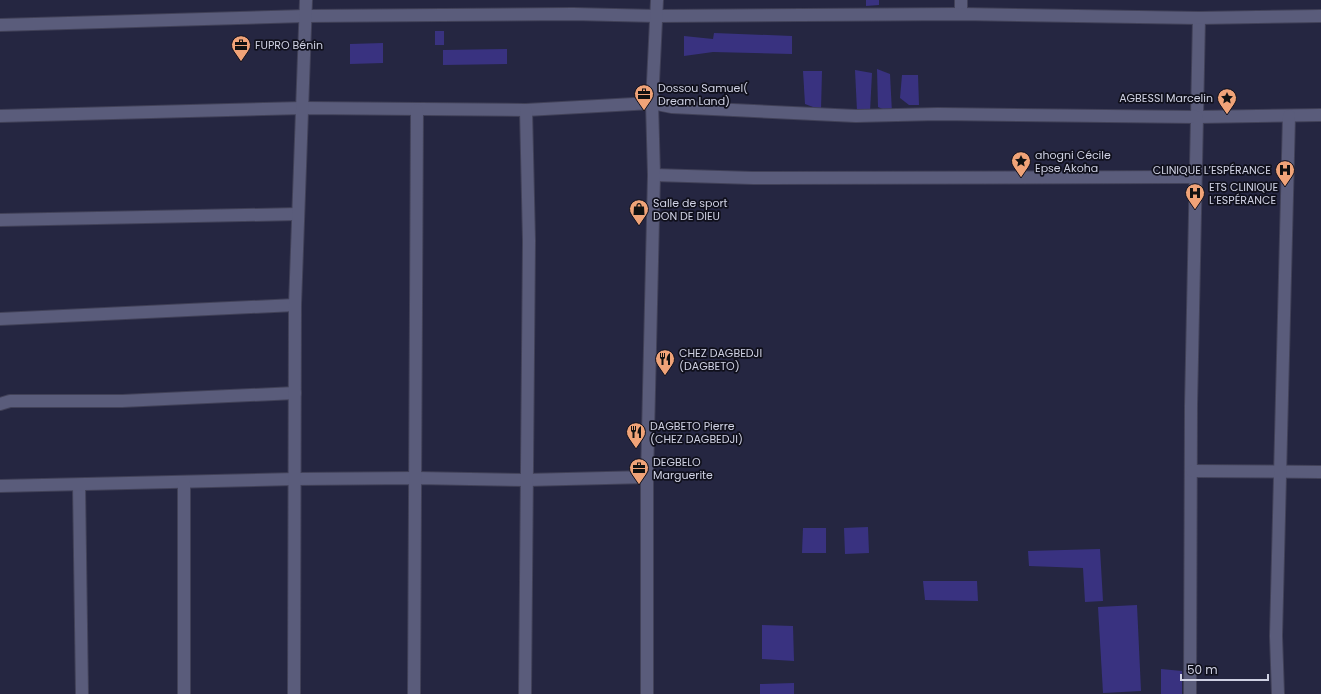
<svg xmlns="http://www.w3.org/2000/svg" width="1321" height="694" font-family="Poppins,sans-serif">
  <rect width="100%" height="100%" fill="#252641"/>
  <g fill="#393280">
    <path d="M866,0H879V5L866,6Z"/>
    <rect x="435" y="31" width="9" height="14"/>
    <path d="M714,33L792,36V54L713,52L684,56V36L713,39Z"/>
    <path d="M383,43V63L350,64V44Z"/>
    <path d="M507,49V64L443,65V50Z"/>
    <path d="M877,69L890,74L892,113L878,107Z"/>
    <path d="M855,70L872,73L870,112L857,111Z"/>
    <path d="M803,71H822L821,110L805,104Z"/>
    <path d="M902,75H918L919,105H909L900,98Z"/>
    <path d="M868,527L869,553L845,554L844,528Z"/>
    <path d="M803,528H826V553H802Z"/>
    <path d="M1100,549L1103,601L1085,602L1083,568L1029,566L1028,551Z"/>
    <path d="M923,581H977L978,601L925,600Z"/>
    <path d="M1137,605L1141,691L1103,693L1098,607Z"/>
    <path d="M762,625L793,626L794,661L762,659Z"/>
    <path d="M1161,669L1182,671V694H1161Z"/>
    <path d="M794,683V694H760V684Z"/>
  </g>
  <g fill="none" stroke-linecap="round" stroke-linejoin="round">
    <defs>
      <g id="minor">
        <path d="M961,14V0"/>
        <path d="M1199,18L1197,117L1321,115"/>
        <path d="M0,25L305,16L573,14L657,16L961,14L1199,18L1321,16"/>
        <path d="M0,116L303,108L526,110L652,103L672,107L856,116L938,114L1197,117L1191,406L1190,694"/>
        <path d="M654,175L753,178L1195,177"/>
        <path d="M0,220L298,214"/>
        <path d="M0,319L295,305"/>
        <path d="M0,404L10,401H122L295,393"/>
        <path d="M1192,471L1321,472"/>
        <path d="M79,485L82,694"/>
        <path d="M0,486L295,479L416,478L526,480L647,477"/>
        <path d="M184,694V483"/>
        <path d="M294,694L295,305L306,0"/>
        <path d="M414,694L417,110"/>
        <path d="M525,694L529,241L526,110"/>
        <path d="M647,694V477L654,175L652,103L657,0"/>
        <path d="M1278,694L1276,636L1289,116"/>
      </g>
    </defs>
    <use href="#minor" stroke="#414158" stroke-width="14"/>
    <use href="#minor" stroke="#5a5c7b" stroke-width="12"/>
  </g>
  <defs>
    <symbol id="office-pin" viewBox="-11 -11 22 30"><path d="M0 17L-7.5 6A9.5 9.5 0 1 1 7.5 6Z" fill="#f0a378" stroke="#10101c"/><path d="M-6-3h4V-5.5h4V-3h4V5H-6ZM-1-4.5V-3h2v-1.5ZM-6 0V1H6V0Z" fill="#111"/></symbol>
    <symbol id="sight-pin" viewBox="-11 -11 22 30"><path d="M0 17L-7.5 6A9.5 9.5 0 1 1 7.5 6Z" fill="#f0a378" stroke="#10101c"/><path d="M0-6L1.8-2.2L6-1.7L2.9 1.2L3.7 5.4L0 3.3L-3.7 5.4L-2.9 1.2L-6-1.7L-1.8-2.2Z" fill="#111"/></symbol>
    <symbol id="hospital-pin" viewBox="-11 -11 22 30"><path d="M0 17L-7.5 6A9.5 9.5 0 1 1 7.5 6Z" fill="#f0a378" stroke="#10101c"/><path d="M-5-5h3v3.5h4V-5h3V5h-3V1.5h-4V5h-3Z" fill="#111"/></symbol>
    <symbol id="shop-pin" viewBox="-11 -11 22 30"><path d="M0 17L-7.5 6A9.5 9.5 0 1 1 7.5 6Z" fill="#f0a378" stroke="#10101c"/><path d="M-5-2.5h2.3a2.7 3.5 0 0 1 5.4 0H5L5.5 6h-11ZM-1.5-2.5h3a1.5 2.3 0 0 0-3 0Z" fill="#111"/></symbol>
    <symbol id="restaurant-pin" viewBox="-11 -11 22 30"><path d="M0 17L-7.5 6A9.5 9.5 0 1 1 7.5 6Z" fill="#f0a378" stroke="#10101c"/><path d="M-5-6h1v4h1v-4h1v4h1v-4h1v5L-1.5 .5V6h-2V.5L-5-1ZM5-6V6H3V1.5H1.5Q1.5-4 5-6Z" fill="#111"/></symbol>
  </defs>
  <g fill-rule="evenodd">
    <use href="#office-pin" x="230" y="34" width="22" height="30"/>
    <use href="#office-pin" x="633" y="83" width="22" height="30"/>
    <use href="#sight-pin" x="1216" y="87" width="22" height="30"/>
    <use href="#sight-pin" x="1010" y="150" width="22" height="30"/>
    <use href="#hospital-pin" x="1274" y="159" width="22" height="30"/>
    <use href="#hospital-pin" x="1184" y="182" width="22" height="30"/>
    <use href="#shop-pin" x="628" y="198" width="22" height="30"/>
    <use href="#restaurant-pin" x="654" y="348" width="22" height="30"/>
    <use href="#restaurant-pin" x="625" y="421" width="22" height="30"/>
    <use href="#office-pin" x="628" y="457" width="22" height="30"/>
  </g>
  <g text-anchor="middle" dominant-baseline="central" stroke-width="3.5" stroke-linejoin="round" paint-order="stroke">
    <g font-size="11" fill="#cfd1e3" stroke="#10101c" text-anchor="start">
      <text x="255" y="45">FUPRO Bénin</text>
      <text x="658" y="88">Dossou Samuel(<tspan x="658" dy="13">Dream Land)</tspan></text>
      <text x="1213" y="98" text-anchor="end">AGBESSI Marcelin</text>
      <text x="1035" y="155">ahogni Cécile<tspan x="1035" dy="13">Epse Akoha</tspan></text>
      <text x="1271" y="170" text-anchor="end">CLINIQUE L’ESPÉRANCE</text>
      <text x="1209" y="187">ETS CLINIQUE<tspan x="1209" dy="13">L’ESPÉRANCE</tspan></text>
      <text x="653" y="203">Salle de sport<tspan x="653" dy="13">DON DE DIEU</tspan></text>
      <text x="679" y="353">CHEZ DAGBEDJI<tspan x="679" dy="13">(DAGBETO)</tspan></text>
      <text x="650" y="426">DAGBETO Pierre<tspan x="650" dy="13">(CHEZ DAGBEDJI)</tspan></text>
      <text x="653" y="462">DEGBELO<tspan x="653" dy="13">Marguerite</tspan></text>
    </g>
  </g>
  <path d="M1181 674v6h87v-6" fill="none" stroke="#cfd1e3" stroke-width="2"/>
  <text x="1187" y="674" font-size="12" fill="#cfd1e3" stroke="#10101c" stroke-width="3" paint-order="stroke">50 m</text>
</svg>
